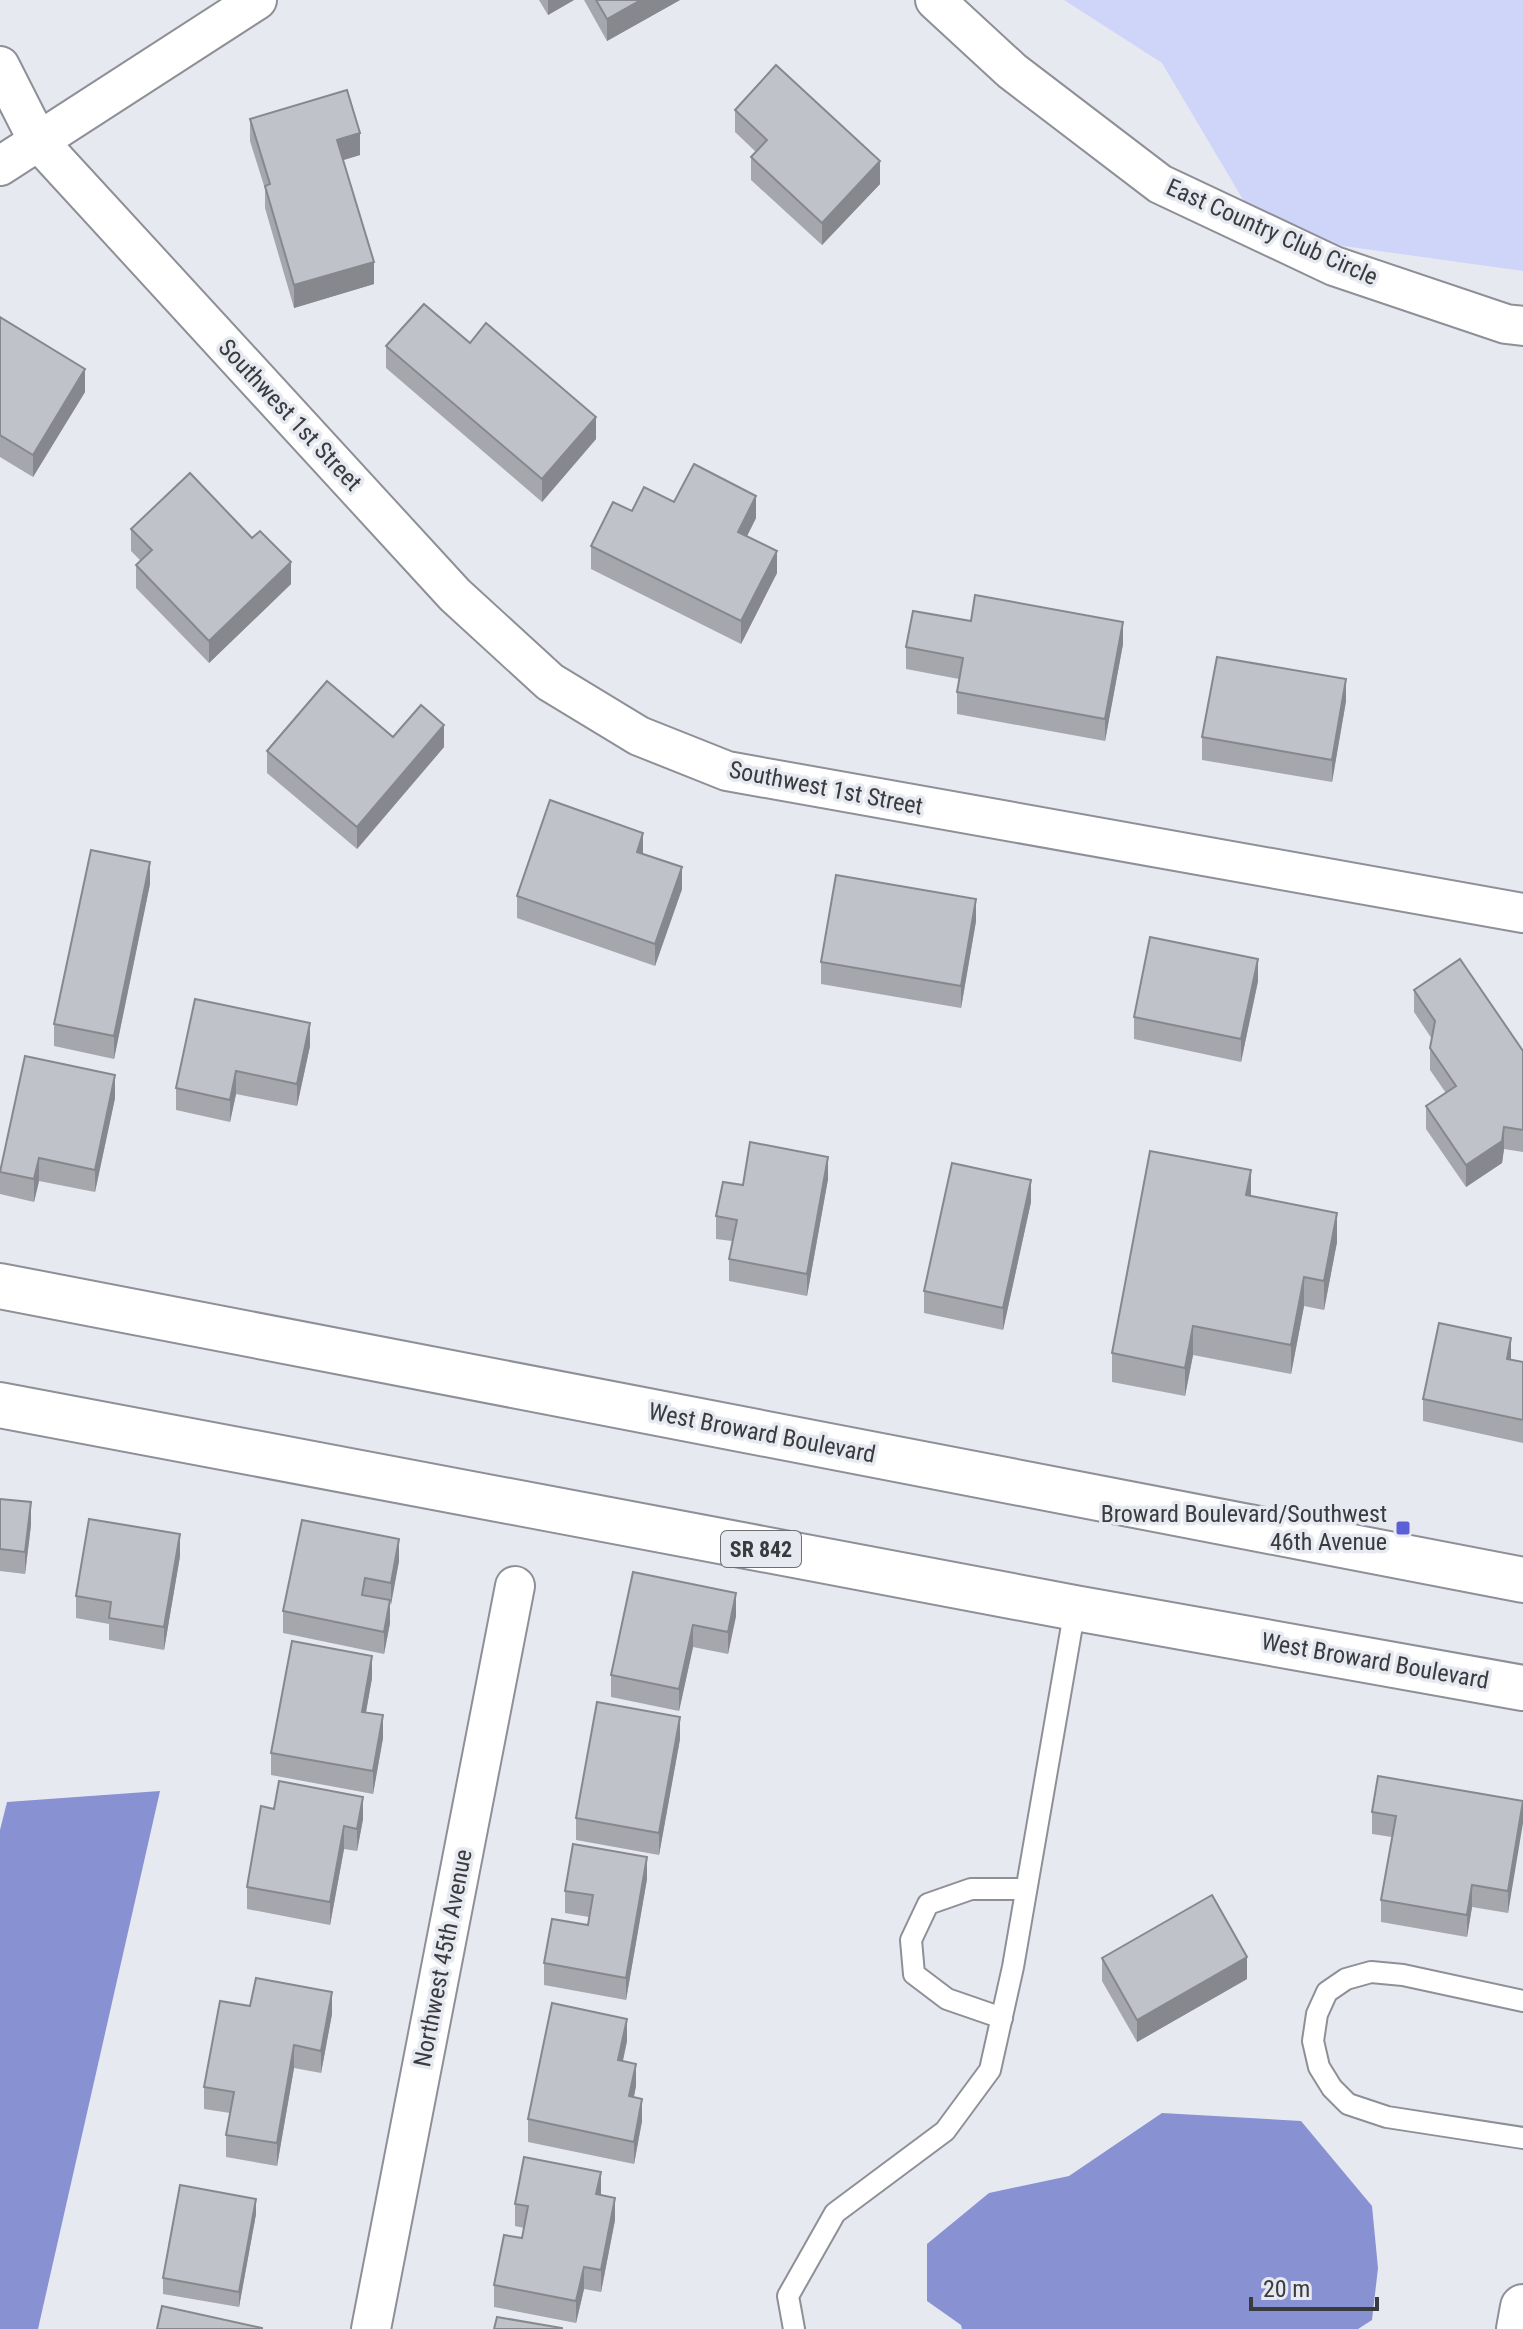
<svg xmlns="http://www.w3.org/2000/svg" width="1523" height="2329" font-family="'Roboto Condensed',sans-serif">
  <rect width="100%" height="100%" fill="#e7e9f0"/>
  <path fill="#ced5f9" d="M1064,0H1523V271L1264,235L1162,63Z"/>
  <g fill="#8891d2">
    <path d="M160,1791L38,2329H0V1830L7,1802Z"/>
    <path d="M1162,2113L1301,2121L1372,2206L1378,2268L1372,2320L1358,2329H962L961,2325L927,2301V2244L989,2193L1069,2176Z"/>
  </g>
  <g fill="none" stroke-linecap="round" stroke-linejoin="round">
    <defs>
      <g id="service">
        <path d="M1523,2001L1403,1975L1371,1972L1346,1979L1327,1992L1317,2014L1313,2041L1319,2067L1332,2088L1348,2104L1387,2117L1523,2138"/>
        <path d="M1002,2018L947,1999L914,1974L911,1940L928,1904L971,1889H1026"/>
        <path d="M794,2329L788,2296L835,2213L945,2131L990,2070L1013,1967L1075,1608"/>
      </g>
      <g id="minor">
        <path d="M935,0L1012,71L1160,184L1334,266L1506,324L1523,326"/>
        <path d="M0,66L38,141L455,595L550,682L639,736L727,771L1523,913"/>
        <path d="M0,166L257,0"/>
        <path d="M371,2329L515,1586"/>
      </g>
      <path id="tertiary" d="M1519,2329L1523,2307"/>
      <g id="primary">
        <path d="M0,1286L1523,1580"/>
        <path d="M0,1405L1075,1608L1523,1688"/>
      </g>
    </defs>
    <use href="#service" stroke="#8e8f97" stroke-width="24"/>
    <use href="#minor" stroke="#8e8f97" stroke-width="42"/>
    <use href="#tertiary" stroke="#8e8f97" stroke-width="48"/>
    <use href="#primary" stroke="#8e8f97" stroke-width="48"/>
    <use href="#service" stroke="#fff" stroke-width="20"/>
    <use href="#minor" stroke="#fff" stroke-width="38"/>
    <use href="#tertiary" stroke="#fff" stroke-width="44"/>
    <use href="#primary" stroke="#fff" stroke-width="44"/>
  </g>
  <g fill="#a5a7ad">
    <path d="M539,0H574L548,15Z"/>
    <path d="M584,0H680L607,41Z"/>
    <path d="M735,110L880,184L822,245L751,180V157L756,152L735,132Z"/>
    <path d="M250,119L360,155L343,160L374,284L294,308L265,208V189L250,141Z"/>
    <path d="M0,317L85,392L33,477L0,457Z"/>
    <path d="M470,343L596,439L542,502L386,368V346Z"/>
    <path d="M674,502L756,518L747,536L777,573L741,644L591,569V546L632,511Z"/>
    <path d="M131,529L252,538L291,584L209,663L136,588V565L141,561L131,551Z"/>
    <path d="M971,621L1123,644L1105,741L957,714V692L959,679L906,669V647Z"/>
    <path d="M1346,701L1332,782L1202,760V737Z"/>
    <path d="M393,737L444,747L357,849L267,773V751Z"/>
    <path d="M150,884L114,1059L54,1046V1024Z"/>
    <path d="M682,889L655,966L517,918V896Z"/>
    <path d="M976,921L961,1008L821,984V962Z"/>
    <path d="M1258,981L1241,1062L1134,1039V1017Z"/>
    <path d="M1414,990L1523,1051V1152L1504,1149L1502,1163L1466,1187L1426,1129V1106L1446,1093L1430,1070V1048L1432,1039L1414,1012Z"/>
    <path d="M310,1046L297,1106L236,1094L230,1122L176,1110V1088Z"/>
    <path d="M115,1098L95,1192L39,1181L34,1202L0,1194V1172Z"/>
    <path d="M828,1179L807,1296L729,1281V1259L732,1241L716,1239V1216L743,1185Z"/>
    <path d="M1251,1196L1337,1242L1324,1310L1304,1306L1291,1374L1193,1355L1185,1396L1112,1382V1353Z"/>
    <path d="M1031,1202L1003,1330L924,1313V1291Z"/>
    <path d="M1511,1360L1523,1362V1443L1423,1421V1399Z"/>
    <path d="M0,1499L31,1525L25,1574L0,1571Z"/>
    <path d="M180,1556L164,1650L109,1640V1624L76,1618V1596Z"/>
    <path d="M399,1561L390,1605V1623L384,1654L283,1633V1611Z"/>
    <path d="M633,1572L736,1616L728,1654L693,1647L679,1711L611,1697V1675Z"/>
    <path d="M372,1678L366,1712L383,1738L373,1794L271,1775V1753Z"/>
    <path d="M680,1739L659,1855L576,1840V1818Z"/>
    <path d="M1523,1801L1508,1913L1472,1907L1467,1937L1381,1922V1900L1392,1837L1372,1834V1812Z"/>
    <path d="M274,1809L363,1819L357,1851L344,1849L330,1925L247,1909V1887Z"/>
    <path d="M647,1879L626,2000L544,1985V1963L588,1925L589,1917L565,1913V1891Z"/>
    <path d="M1102,1958L1247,1979L1137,2042L1102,1981Z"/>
    <path d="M250,2006L332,2014L321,2073L294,2068L277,2166L226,2157V2135L230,2113L204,2109V2087Z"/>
    <path d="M627,2041L623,2061L636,2086L634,2097L642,2121L634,2164L528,2142V2119Z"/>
    <path d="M601,2195L615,2220L601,2292L584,2289L576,2323L494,2307V2285L522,2238L524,2228L515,2226V2204Z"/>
    <path d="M256,2214L239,2307L163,2294V2278Z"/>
  </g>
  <g fill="#86888d">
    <path d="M548,0H574L548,15Z"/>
    <path d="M641,0H680L607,41V19Z"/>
    <path d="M360,133V155L337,162V140Z"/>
    <path d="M880,161V184L822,245V223Z"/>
    <path d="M374,262V284L294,308V285Z"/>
    <path d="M85,369V392L33,477V455Z"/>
    <path d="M596,417V439L542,502V479Z"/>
    <path d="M756,496V518L738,554V532Z"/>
    <path d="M777,551V573L741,644V621Z"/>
    <path d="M291,562V584L209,663V641Z"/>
    <path d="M1123,622V644L1105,741V719Z"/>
    <path d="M1346,679V701L1332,782V760Z"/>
    <path d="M444,725V747L357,849V827Z"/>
    <path d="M643,833V855L637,852Z"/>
    <path d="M150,862V884L114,1059V1036Z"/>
    <path d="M682,867V889L655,966V944Z"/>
    <path d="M976,899V921L961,1008V986Z"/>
    <path d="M1258,959V981L1241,1062V1039Z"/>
    <path d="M310,1023V1046L297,1106V1084Z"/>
    <path d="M236,1071V1094L230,1122V1100Z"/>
    <path d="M115,1075V1098L95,1192V1170Z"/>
    <path d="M1504,1127V1149L1502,1163L1466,1187V1165Z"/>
    <path d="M828,1157V1179L807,1296V1274Z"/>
    <path d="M39,1158V1181L34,1202V1179Z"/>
    <path d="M1251,1170V1199L1246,1195Z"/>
    <path d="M1031,1180V1202L1003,1330V1308Z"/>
    <path d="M1337,1213V1242L1324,1310V1281Z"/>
    <path d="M1304,1277V1306L1291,1374V1345Z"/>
    <path d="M1193,1326V1355L1185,1396V1368Z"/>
    <path d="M1511,1338V1361L1507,1359Z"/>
    <path d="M31,1502V1525L25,1574V1552Z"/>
    <path d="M180,1534V1556L164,1650V1627Z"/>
    <path d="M399,1539V1561L391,1605V1583Z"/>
    <path d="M736,1593V1616L728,1654V1632Z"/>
    <path d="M390,1600V1623L384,1654V1632Z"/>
    <path d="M693,1625V1647L679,1711V1689Z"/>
    <path d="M372,1656V1678L362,1734V1712Z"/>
    <path d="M383,1715V1738L373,1794V1771Z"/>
    <path d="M680,1717V1739L659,1855V1833Z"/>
    <path d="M363,1797V1819L357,1851V1829Z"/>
    <path d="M1523,1801V1823L1508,1913V1891Z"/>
    <path d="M344,1826V1849L330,1925V1902Z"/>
    <path d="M647,1857V1879L626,2000V1978Z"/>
    <path d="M1472,1885V1907L1467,1937V1915Z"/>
    <path d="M1247,1957V1979L1137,2042V2020Z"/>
    <path d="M332,1992V2014L321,2073V2051Z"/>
    <path d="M627,2019V2041L618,2082V2060Z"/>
    <path d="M294,2045V2068L277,2166V2143Z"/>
    <path d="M636,2064V2086L629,2119V2096Z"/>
    <path d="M642,2099V2121L634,2164V2142Z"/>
    <path d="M601,2172V2195L596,2194Z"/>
    <path d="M615,2198V2220L601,2292V2270Z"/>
    <path d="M256,2199V2214L239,2307V2292Z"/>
    <path d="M584,2267V2289L576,2323V2301Z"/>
  </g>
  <g fill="#c0c2c9" stroke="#86888d" stroke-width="2">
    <path d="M596,0H641L607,19Z"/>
    <path d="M776,65L880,161L822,223L751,157L767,140L735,110Z"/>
    <path d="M347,90L360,133L337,140L374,262L294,285L265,186L270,184L250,119Z"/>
    <path d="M424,304L470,343L486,323L596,417L542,479L386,346Z"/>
    <path d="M0,317L85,369L33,455L0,435Z"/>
    <path d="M694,464L756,496L738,532L777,551L741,621L591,546L613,502L632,511L644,487L674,502Z"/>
    <path d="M190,473L252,538L260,531L291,562L209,641L136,565L152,550L131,529Z"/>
    <path d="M975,595L1123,622L1105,719L957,692L963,658L906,647L913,611L971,621Z"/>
    <path d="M1217,657L1346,679L1332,760L1202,737Z"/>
    <path d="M327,681L393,737L421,705L444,725L357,827L267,751Z"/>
    <path d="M550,800L643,833L637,852L682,867L655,944L517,896Z"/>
    <path d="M91,850L150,862L114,1036L54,1024Z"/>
    <path d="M836,875L976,899L961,986L821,962Z"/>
    <path d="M1150,937L1258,959L1241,1039L1134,1017Z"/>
    <path d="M1460,959L1523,1051V1130L1504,1127L1502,1141L1466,1165L1426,1106L1456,1086L1430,1048L1435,1021L1414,990Z"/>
    <path d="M195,999L310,1023L297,1084L236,1071L230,1100L176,1088Z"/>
    <path d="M25,1056L115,1075L95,1170L39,1158L34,1179L0,1172Z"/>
    <path d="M750,1142L828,1157L807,1274L729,1259L737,1220L716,1216L723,1182L743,1185Z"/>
    <path d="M1150,1151L1251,1170L1246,1195L1337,1213L1324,1281L1304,1277L1291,1345L1193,1326L1185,1368L1112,1353Z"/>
    <path d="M952,1163L1031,1180L1003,1308L924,1291Z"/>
    <path d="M1439,1323L1511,1338L1507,1359L1523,1362V1420L1423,1399Z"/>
    <path d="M0,1499L31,1502L25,1552L0,1549Z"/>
    <path d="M89,1519L180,1534L164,1627L109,1618L111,1602L76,1596Z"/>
    <path d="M302,1520L399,1539L391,1583L365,1578L362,1595L390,1600L384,1632L283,1611Z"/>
    <path d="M633,1572L736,1593L728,1632L693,1625L679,1689L611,1675Z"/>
    <path d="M292,1641L372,1656L362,1712L383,1715L373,1771L271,1753Z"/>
    <path d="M597,1702L680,1717L659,1833L576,1818Z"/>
    <path d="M1378,1776L1523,1801L1508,1891L1472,1885L1467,1915L1381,1900L1396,1816L1372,1812Z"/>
    <path d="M279,1781L363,1797L357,1829L344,1826L330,1902L247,1887L261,1806L274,1809Z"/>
    <path d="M573,1844L647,1857L626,1978L544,1963L552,1919L588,1925L593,1895L565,1891Z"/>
    <path d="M1212,1895L1247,1957L1137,2020L1102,1958Z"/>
    <path d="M256,1978L332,1992L321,2051L294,2045L277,2143L226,2135L234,2092L204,2087L220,2001L250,2006Z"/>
    <path d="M552,2003L627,2019L618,2060L636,2064L629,2096L642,2099L634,2142L528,2119Z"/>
    <path d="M524,2157L601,2172L596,2194L615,2198L601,2270L584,2267L576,2301L494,2285L504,2235L522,2238L528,2206L515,2204Z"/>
    <path d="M180,2185L256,2199L239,2292L163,2278Z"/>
    <path d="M162,2306L262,2328V2329H157Z"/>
    <path d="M497,2317L562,2328V2329H494Z"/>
  </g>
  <rect fill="#5c60d7" stroke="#e7e9f0" stroke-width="3" x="1395" y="1520" width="16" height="16" rx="4"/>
  <g text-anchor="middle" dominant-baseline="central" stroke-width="7" stroke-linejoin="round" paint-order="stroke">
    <rect fill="#e7e9f0" stroke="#6e6f73" stroke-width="2" x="721" y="1531" width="80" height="36" rx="6"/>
    <g font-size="22" font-weight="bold" fill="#3a3b3e">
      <text x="761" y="1549">SR 842</text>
    </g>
    <g font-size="24" fill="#3a3b3e" stroke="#e7e9f0">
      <text transform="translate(1272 232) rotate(24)">East Country Club Circle</text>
      <text transform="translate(290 415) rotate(47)">Southwest 1st Street</text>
      <text transform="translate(826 788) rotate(11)">Southwest 1st Street</text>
      <text transform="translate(762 1433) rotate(11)">West Broward Boulevard</text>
      <text transform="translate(1375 1661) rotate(10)">West Broward Boulevard</text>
      <text transform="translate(443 1958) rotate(-79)">Northwest 45th Avenue</text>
    </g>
    <g font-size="24" fill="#3a3b3e" stroke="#e7e9f0" text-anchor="end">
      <text x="1387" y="1514">Broward Boulevard/Southwest<tspan x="1387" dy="28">46th Avenue</tspan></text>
    </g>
  </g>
  <path d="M1251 2297v12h126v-12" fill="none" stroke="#3a3b3e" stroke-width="4"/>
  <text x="1263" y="2297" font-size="24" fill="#3a3b3e" stroke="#e7e9f0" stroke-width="6" paint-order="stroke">20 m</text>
</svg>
